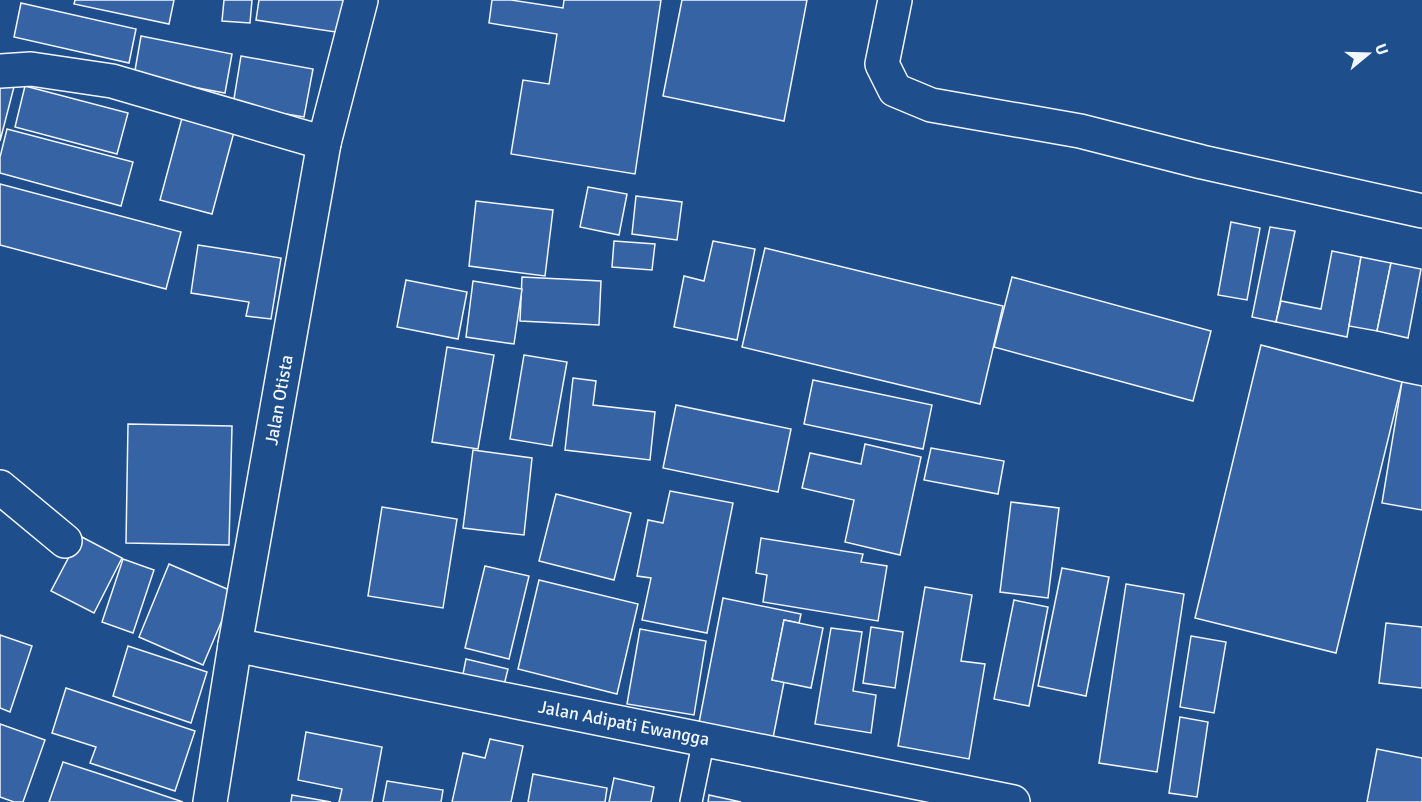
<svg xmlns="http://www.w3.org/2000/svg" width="1422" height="802" font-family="Signika,sans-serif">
  <rect width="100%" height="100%" fill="#1f4e8c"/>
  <g fill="#3563a3" stroke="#f2f6ff" stroke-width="1.5">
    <path d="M75,0H174L169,24L74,4Z"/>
    <path d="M224,0H252L250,23L222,21Z"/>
    <path d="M259,0H354L349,34L256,20Z"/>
    <path d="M492,0H511L563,8L564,0H661L635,174L511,154L523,80L549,84L557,34L489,23Z"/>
    <path d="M682,0H807L784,121L663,96Z"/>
    <path d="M21,3L136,29L129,63L14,37Z"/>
    <path d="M141,36L232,54L225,93L134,76Z"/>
    <path d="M241,56L313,69L304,117L233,105Z"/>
    <path d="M0,79L15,83L0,141Z"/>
    <path d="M25,86L128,113L117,154L15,127Z"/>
    <path d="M182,118L234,132L212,214L160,200Z"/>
    <path d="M7,129L133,162L121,206L0,173V157Z"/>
    <path d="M0,184L181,232L166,289L0,245Z"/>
    <path d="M588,187L627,194L619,235L580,227Z"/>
    <path d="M636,196L682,202L677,240L632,234Z"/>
    <path d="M476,201L553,210L545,276L469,266Z"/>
    <path d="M1231,222L1260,228L1247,300L1218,295Z"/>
    <path d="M1270,227L1295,231L1276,322L1252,317Z"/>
    <path d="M614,241L655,244L652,270L612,267Z"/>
    <path d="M713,241L755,249L737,340L674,327L684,276L704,281Z"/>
    <path d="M198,245L281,258L271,319L246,316L249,302L191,293Z"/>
    <path d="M765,248L1003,306L980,404L742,347Z"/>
    <path d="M1332,251L1361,257L1347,337L1276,322L1281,301L1321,309Z"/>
    <path d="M1361,257L1391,263L1377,331L1349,326Z"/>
    <path d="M1391,263L1421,269L1408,338L1377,331Z"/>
    <path d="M522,277L601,281L599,325L520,321Z"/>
    <path d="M1012,277L1211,331L1193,401L994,347Z"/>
    <path d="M406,280L467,292L458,339L397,327Z"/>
    <path d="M473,281L522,289L514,344L466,337Z"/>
    <path d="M1261,345L1402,382L1336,653L1195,618Z"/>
    <path d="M447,347L494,355L478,449L432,442Z"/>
    <path d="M524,355L567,362L552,446L510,439Z"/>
    <path d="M573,378L596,381L593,405L655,412L650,460L565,450Z"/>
    <path d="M813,380L932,405L923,449L804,424Z"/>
    <path d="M1402,382L1422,386V510L1382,503Z"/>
    <path d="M676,405L791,429L778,492L663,468Z"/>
    <path d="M128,424L232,426L229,545L126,543Z"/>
    <path d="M865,444L921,457L900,555L845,542L854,500L802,488L810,453L861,464Z"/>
    <path d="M931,448L1004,461L998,494L924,480Z"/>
    <path d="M473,450L532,458L524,535L463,528Z"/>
    <path d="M670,491L733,503L707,633L642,620L651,578L637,576L648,520L663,523Z"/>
    <path d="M556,494L631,513L614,580L539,561Z"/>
    <path d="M1011,502L1059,508L1048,598L1000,592Z"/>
    <path d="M382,507L457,519L443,608L368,596Z"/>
    <path d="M80,536L122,558L94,613L51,591Z"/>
    <path d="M761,538L863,554L861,562L887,566L878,621L763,602L767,575L756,573Z"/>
    <path d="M123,559L154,570L133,633L102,622Z"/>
    <path d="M169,564L234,592L203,665L139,637Z"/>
    <path d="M485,566L529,576L509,659L465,648Z"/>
    <path d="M1062,568L1109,577L1086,696L1038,686Z"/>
    <path d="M539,580L638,604L617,694L518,669Z"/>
    <path d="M1126,584L1184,594L1157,772L1099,763Z"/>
    <path d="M925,587L972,595L961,661L985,664L969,759L898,746Z"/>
    <path d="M723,598L801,614L799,623L784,620L772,680L784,682L772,743L698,728Z"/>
    <path d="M1014,600L1048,607L1029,706L994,699Z"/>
    <path d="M784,620L823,628L811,688L772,680Z"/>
    <path d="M1386,623L1422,627V688L1379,683Z"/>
    <path d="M871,627L903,632L895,688L863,683Z"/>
    <path d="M831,628L862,632L853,691L876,695L871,733L815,724Z"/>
    <path d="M640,629L706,641L694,715L627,704Z"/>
    <path d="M0,635L32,646L10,712L0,708Z"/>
    <path d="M1191,636L1226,642L1214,713L1180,707Z"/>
    <path d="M128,646L207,672L191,723L113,696Z"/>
    <path d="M466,659L508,669L503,689L462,679Z"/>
    <path d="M66,688L195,731L175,791L90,763L96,747L52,733Z"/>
    <path d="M1180,717L1208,722L1197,797L1169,793Z"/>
    <path d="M0,724L45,740L23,802H14L0,797Z"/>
    <path d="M306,732L382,747L372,802H339L342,789L298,780Z"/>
    <path d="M490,739L523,746L511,802H452L463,753L485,758Z"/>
    <path d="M1377,749L1422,758V802H1367Z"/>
    <path d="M63,762L103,775L183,802H49Z"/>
    <path d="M533,774L607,788L605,802H528Z"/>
    <path d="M614,778L654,787L651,802H609Z"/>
    <path d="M387,781L443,790L441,802H383Z"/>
    <path d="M292,795L331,802H291Z"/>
    <path d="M709,795L741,802H708Z"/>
  </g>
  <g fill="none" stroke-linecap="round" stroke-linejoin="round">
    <defs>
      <path id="service" d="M691,802L704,739"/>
      <g id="minor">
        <path d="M895,0L882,64L895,90L931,105L1080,131L1202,162L1422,211"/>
        <path d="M0,71L31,69L112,81L324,143"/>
        <path d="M0,487L65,541"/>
        <path d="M235,645L1013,802"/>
      </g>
      <path id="tertiary" d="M210,802L235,645L324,143L361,0"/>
    </defs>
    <use href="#service" stroke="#f2f6ff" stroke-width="24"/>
    <use href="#minor" stroke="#f2f6ff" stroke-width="36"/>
    <use href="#tertiary" stroke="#f2f6ff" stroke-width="36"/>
    <use href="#service" stroke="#1f4e8c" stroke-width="21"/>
    <use href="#minor" stroke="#1f4e8c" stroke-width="33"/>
    <use href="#tertiary" stroke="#1f4e8c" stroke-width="33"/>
  </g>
  <g text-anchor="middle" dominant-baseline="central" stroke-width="4.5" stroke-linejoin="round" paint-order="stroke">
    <g font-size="18" fill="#f2f6ff" stroke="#1f4e8c">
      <text transform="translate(279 400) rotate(-80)">Jalan Otista</text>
      <text transform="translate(624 723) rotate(11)">Jalan Adipati Ewangga</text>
    </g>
  </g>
  <g transform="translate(1368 54) rotate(71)" stroke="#1f4e8c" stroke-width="4.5" paint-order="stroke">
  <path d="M0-4.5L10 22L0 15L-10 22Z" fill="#f2f6ff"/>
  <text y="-9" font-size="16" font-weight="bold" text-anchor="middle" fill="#f2f6ff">U</text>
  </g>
</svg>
